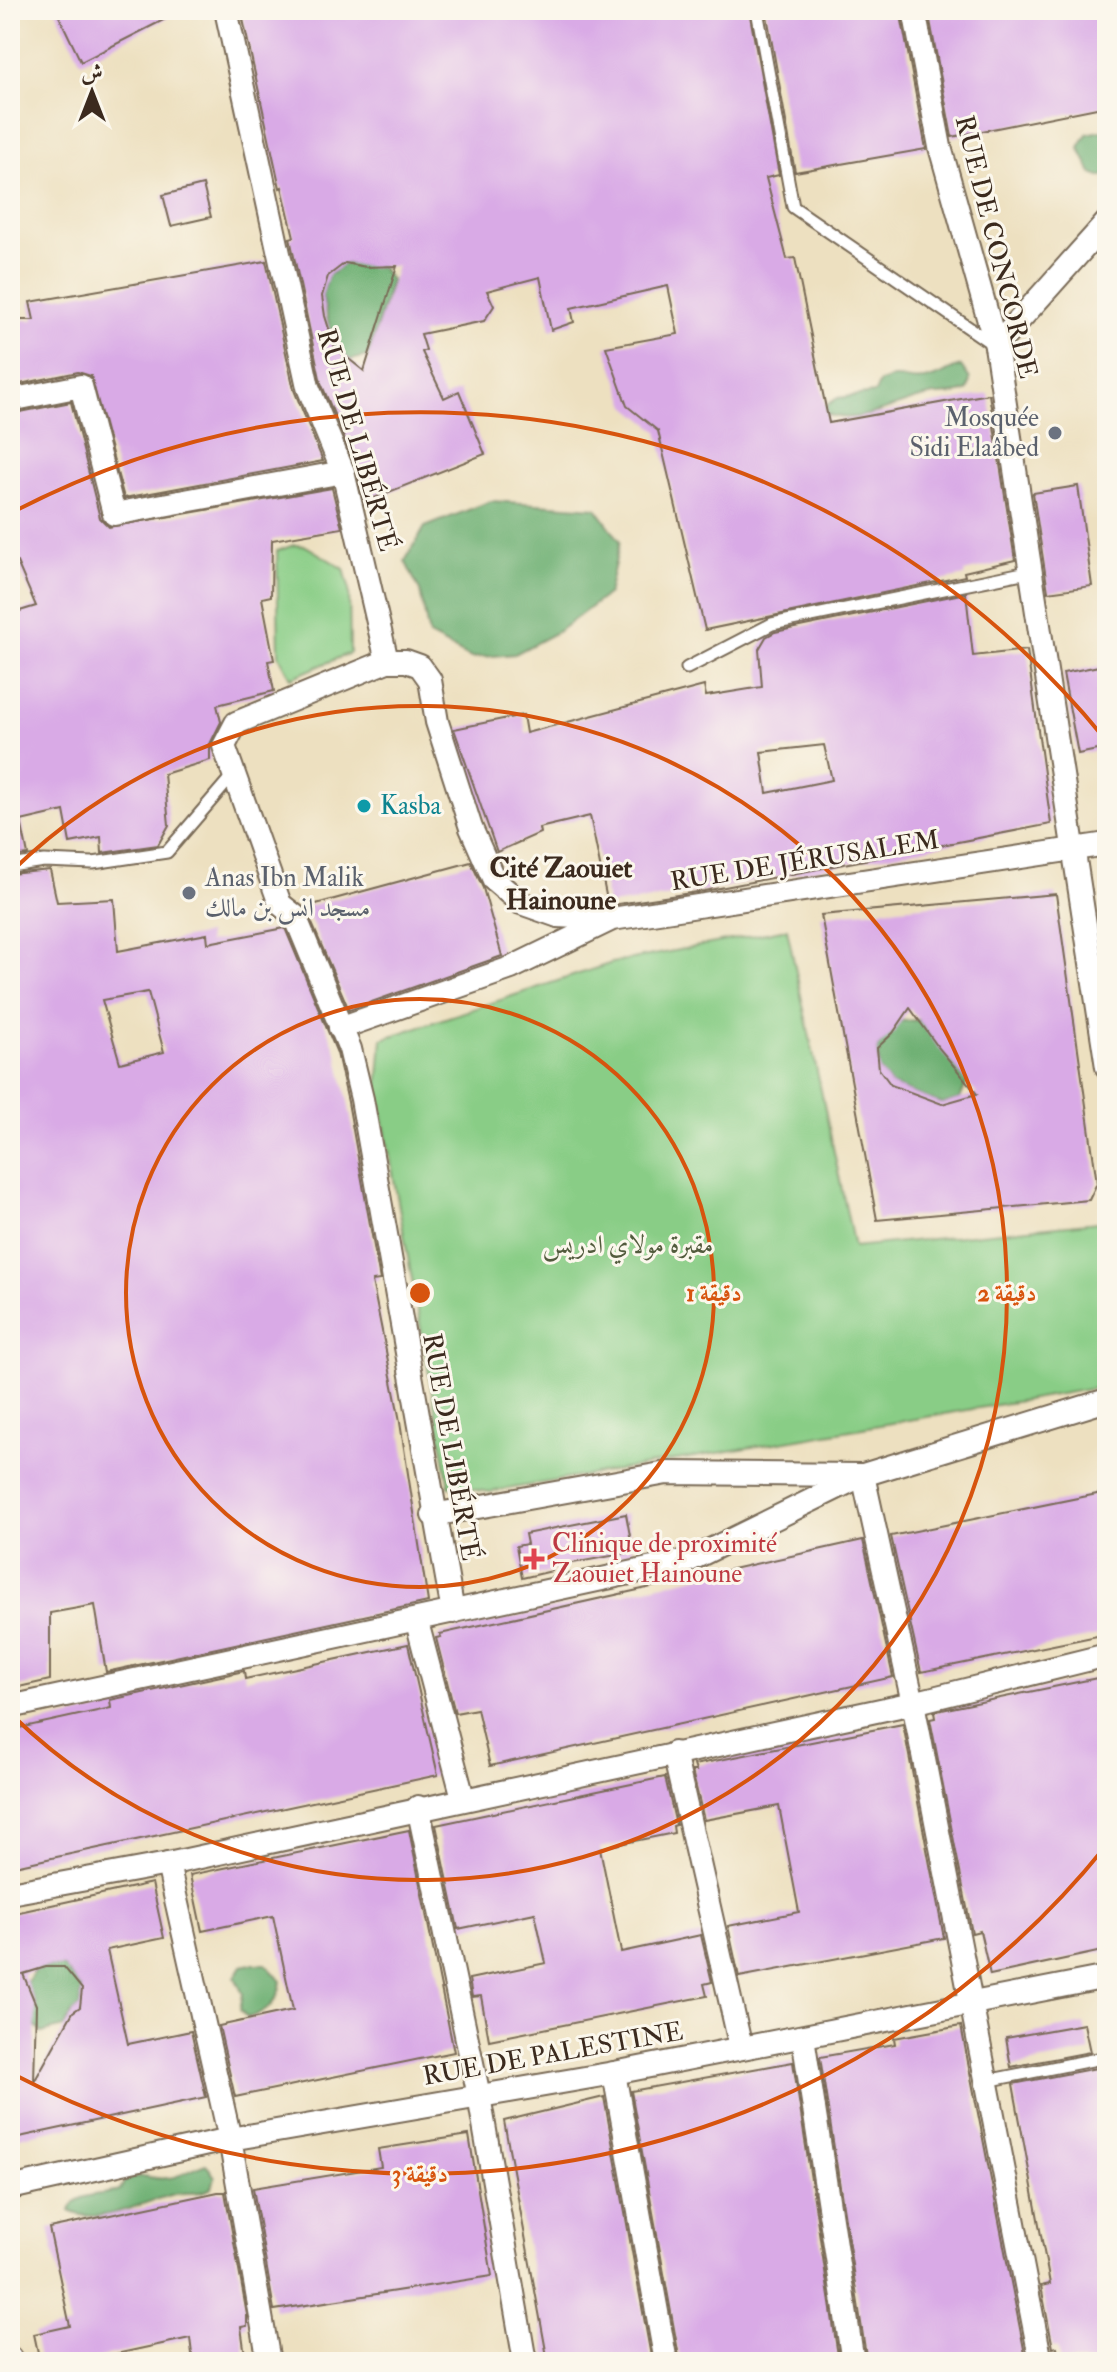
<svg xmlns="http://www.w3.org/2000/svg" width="1117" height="2372" font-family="'IM FELL Double Pica',Amiri,serif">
  <rect width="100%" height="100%" fill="#fbf7ec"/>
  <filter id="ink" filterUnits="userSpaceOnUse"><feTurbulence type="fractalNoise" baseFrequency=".0125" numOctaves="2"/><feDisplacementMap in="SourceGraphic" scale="16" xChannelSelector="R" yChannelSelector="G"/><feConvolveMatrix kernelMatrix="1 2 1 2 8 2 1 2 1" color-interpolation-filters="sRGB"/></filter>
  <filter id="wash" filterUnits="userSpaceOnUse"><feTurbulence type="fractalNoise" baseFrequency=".006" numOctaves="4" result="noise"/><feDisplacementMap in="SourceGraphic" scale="32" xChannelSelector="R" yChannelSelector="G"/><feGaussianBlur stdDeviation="1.8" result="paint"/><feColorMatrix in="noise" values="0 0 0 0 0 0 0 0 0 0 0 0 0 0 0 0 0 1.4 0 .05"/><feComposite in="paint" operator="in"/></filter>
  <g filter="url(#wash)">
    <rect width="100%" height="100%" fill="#ede0c0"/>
    <g fill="#89cd86" stroke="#627c52" stroke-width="2">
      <path d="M294,545L306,546L344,569L349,587L350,653L291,678L279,655L277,551Z"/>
      <path d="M787,929L854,1247L1107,1221V1386L490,1492L449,1486L378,1090L382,1039L612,963Z"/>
    </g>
    <g fill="#6eb073" stroke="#546d48" stroke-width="2">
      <path d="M1100,131H1107V174L1102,177L1092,173L1079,147L1087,134Z"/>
      <path d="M345,263L381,267L391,281L368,356L350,360L335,348L322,296L328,276Z"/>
      <path d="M961,366L970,379L968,390C955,397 944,393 930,396C900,401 857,428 825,413L827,405L838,398L875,393L879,383C901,372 903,383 924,380C939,378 947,370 961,366Z"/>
      <path d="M491,501L596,508L620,541L608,594L559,631L515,654L471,658L429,636L420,591L405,561L425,527Z"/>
      <path d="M919,1020L967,1082L960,1099L942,1104L891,1085L879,1069L877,1048L901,1021Z"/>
      <path d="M251,1964H266L281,1981C279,2002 267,2012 247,2018L240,2010L243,1994L235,1977L242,1966Z"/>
      <path d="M46,1967H64L82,1989L80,2007L73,2012L64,2027L42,2033L33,2024L36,2005L26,1983L35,1970Z"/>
      <path d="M206,2164L215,2177L212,2188C199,2195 189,2192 175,2194C145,2200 100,2227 70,2211C76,2191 102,2196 120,2191L124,2182C146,2170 148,2181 168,2178C183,2176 192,2169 206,2164Z"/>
    </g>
    <g id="blocks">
      <g fill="#d9aae6" fill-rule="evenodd">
        <path d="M56,10H183L81,62Z"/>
        <path d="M241,10H749L779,175L766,178L787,259L795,258L829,423L989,394L1015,560L964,572L965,576L705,630L658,431L627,406L606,347L678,334L668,286L571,308L574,322L551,330L540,277L487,291L494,306L484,321L421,334L426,350L422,352L444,398L459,391L485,454L364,502L356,467L321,383L290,238L294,237L282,187L280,188ZM345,263L366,267L397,266L364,371L335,348L325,316L322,296L328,276Z"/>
        <path d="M766,10H900L926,149L795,172Z"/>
        <path d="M928,10H1107V106L952,137Z"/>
        <path d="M203,185L211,217L171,226L163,195Z"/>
        <path d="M266,261L294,390L323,461L124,498L91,376L78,372L10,386V320H34L30,302Z"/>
        <path d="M71,402L100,518L109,527L332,488L342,528L272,540L271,596L262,598L274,660L268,661L274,691L217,705L221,722L210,744V760L164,774L169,825L158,845L102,853L101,837L70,843L64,811L21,821L28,855L10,857V614L36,606L17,562L10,563V414Z"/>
        <path d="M1078,486L1092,586L1048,592L1033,493Z"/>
        <path d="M966,593L973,656L1027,650L1051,824L704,891L611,905H608L590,816L539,828L540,833L497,852L454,729L523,715L526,733L704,686L706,696L762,687L759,649L766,637L775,632ZM824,745L832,780L767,793L761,752Z"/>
        <path d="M1099,666L1107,707V748L1078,754L1063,673Z"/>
        <path d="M471,862L483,888L502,956L349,1010L305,907Z"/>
        <path d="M50,870L57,902L114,899L118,951L207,934L208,943L285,928L337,1053L348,1102L380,1280L372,1281L399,1416L428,1602L106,1672L95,1605L50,1613V1680L10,1689V874ZM148,992L164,1052L120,1063L102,1000Z"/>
        <path d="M1056,894L1097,1183L1089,1200L877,1220L821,915ZM910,1008L938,1047L977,1094L942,1104L891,1085L879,1069L877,1048L893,1033Z"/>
        <path d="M1107,1492V1634L921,1672L891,1536Z"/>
        <path d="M626,1514L633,1552L551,1567L552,1571L522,1578L516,1546L527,1544L525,1534Z"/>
        <path d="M863,1540L893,1677L490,1766L477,1709L455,1713L436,1638L441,1637L440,1634Z"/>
        <path d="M408,1644L438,1775L10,1867V1730L111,1708L110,1700L244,1671L245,1679Z"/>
        <path d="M1107,1676V1950L990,1975L980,1931L972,1933L930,1719L935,1718L934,1712L937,1711Z"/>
        <path d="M903,1724L944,1938L739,1977L728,1926L799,1912L779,1806L704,1820L692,1771H696L694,1765Z"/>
        <path d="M665,1777L676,1825L673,1826L674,1833L600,1848L621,1952L701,1935L712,1982L704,1984L707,1996L489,2040L481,1996L472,1997L469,1979L546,1963L535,1913L458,1929L436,1825Z"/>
        <path d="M409,1830L454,2052L235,2097L219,2026L293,2010L273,1916L202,1931L190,1875Z"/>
        <path d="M152,1883L164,1938L107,1950L128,2044L191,2031L206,2097L10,2139V1914ZM46,1967H64L82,1989L80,2007L73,2012L34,2082L36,2005L23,1974Z"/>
        <path d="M1084,2024L1090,2052L1011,2067L1006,2038Z"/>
        <path d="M961,2026L1025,2354L988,2362H867L820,2057L895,2044L894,2038Z"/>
        <path d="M793,2062L839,2362H680L631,2091Z"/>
        <path d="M1107,2066V2131L1103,2132L1107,2156V2362H1060L1057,2347L1053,2348L1041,2286L1050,2284L1013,2084Z"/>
        <path d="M604,2097L652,2362H548L504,2121Z"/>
        <path d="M469,2135L492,2276L274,2310L253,2188L381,2167L378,2149Z"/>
        <path d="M218,2192H225L247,2315V2326L241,2327L246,2362H193L190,2338L79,2362H40L34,2334L70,2326L49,2228Z"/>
      </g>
    </g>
  </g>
  <g filter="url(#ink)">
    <use href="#blocks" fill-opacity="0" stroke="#796a57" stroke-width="2"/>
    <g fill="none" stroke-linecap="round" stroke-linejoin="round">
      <defs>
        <g id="service">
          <path d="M757,10L793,207L994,345"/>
          <path d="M687,668L772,624L1028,572"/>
          <path d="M10,866L44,861L93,863L167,852L233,775"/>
          <path d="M986,2081L1107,2057"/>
        </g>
        <g id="minor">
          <path d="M226,10L308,387L343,472L387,661L236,723L224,746L280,904L295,916L350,1049L362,1099L453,1612"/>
          <path d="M914,10L940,147L996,346L1107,1067"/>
          <path d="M996,346L1107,222"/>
          <path d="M10,400L81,386L114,514L343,472"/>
          <path d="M387,661H406L420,666L430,680L437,722L471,828L494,880L521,903L558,916L611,919"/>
          <path d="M340,1028L511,968L612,919L1107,844"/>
          <path d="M433,1515L667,1473L863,1475L913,1703L1041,2362"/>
          <path d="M417,1622L463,1798"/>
          <path d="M10,1707L690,1560L863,1475L1107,1400"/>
          <path d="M674,1753L741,2048"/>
          <path d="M418,1807L479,2096L525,2362"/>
          <path d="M168,1864L230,2139L269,2362"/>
          <path d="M10,1893L168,1864L913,1703L1107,1655"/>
          <path d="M803,2037L853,2362"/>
          <path d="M614,2073L666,2362"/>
          <path d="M10,2188L230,2139L614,2073L1107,1977"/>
          <path d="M10,2358L11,2362"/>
        </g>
      </defs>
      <use href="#service" stroke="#796a57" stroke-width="15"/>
      <use href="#minor" stroke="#796a57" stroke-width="26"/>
      <use href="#service" stroke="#fff" stroke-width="11"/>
      <use href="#minor" stroke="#fff" stroke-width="22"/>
    </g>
  </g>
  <g fill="none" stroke="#d7540e" stroke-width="4">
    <circle cx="420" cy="1293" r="294"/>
    <path d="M12 871A587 587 0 1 1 12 1715"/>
    <path d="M1105 1847A881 881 0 0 1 13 2074M13 512A881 881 0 0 1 1105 739"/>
  </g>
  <g fill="#6b7280" stroke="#fbf7ec" stroke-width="3">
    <circle cx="1055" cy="433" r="8"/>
    <circle cx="189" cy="893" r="8"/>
  </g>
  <circle fill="#0f9aa8" stroke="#fbf7ec" stroke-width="3" cx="364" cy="806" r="8"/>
  <path fill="#e0444e" stroke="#fbf7ec" stroke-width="3" d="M530 1547h8v8h8v8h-8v8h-8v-8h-8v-8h8z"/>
  <g text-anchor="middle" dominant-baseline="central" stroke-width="6" stroke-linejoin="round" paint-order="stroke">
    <g font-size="26" fill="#3b2a1e" stroke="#fbf7ec">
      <text transform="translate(996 247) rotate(76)">RUE DE CONCORDE</text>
      <text transform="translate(357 440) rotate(74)">RUE DE LIBÉRTÉ</text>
      <text transform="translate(805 861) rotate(-9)">RUE DE JÉRUSALEM</text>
      <text transform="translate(451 1447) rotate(80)">RUE DE LIBÉRTÉ</text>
      <text transform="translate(553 2054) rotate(-10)">RUE DE PALESTINE</text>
    </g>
    <g font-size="26" fill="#5b616d" stroke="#fbf7ec" text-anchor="end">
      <text x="1039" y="418">Mosquée<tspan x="1039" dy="30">Sidi Elaâbed</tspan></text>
      <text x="205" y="878" text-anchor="start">Anas Ibn Malik<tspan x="205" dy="30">مسجد انس بن مالك</tspan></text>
    </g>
    <g font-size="26" fill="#0d838f" stroke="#fbf7ec" text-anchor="start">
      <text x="380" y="806">Kasba</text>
    </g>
    <g font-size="26" fill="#525b3d" stroke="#fbf7ec">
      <text x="628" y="1245">مقبرة مولاي ادريس</text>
    </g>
    <g font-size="26" fill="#be3a42" stroke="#fbf7ec" text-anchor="start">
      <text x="552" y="1544">Clinique de proximité<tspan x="552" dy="30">Zaouiet Hainoune</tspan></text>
    </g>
    <g font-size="28" font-weight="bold" fill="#3b2a1e" stroke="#fbf7ec">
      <text x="561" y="868">Cité Zaouiet<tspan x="561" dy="32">Hainoune</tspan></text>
    </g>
  </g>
  <circle cx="420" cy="1293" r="12" fill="#d7540e" stroke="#fbf7ec" stroke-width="4"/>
  <g font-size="24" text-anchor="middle" font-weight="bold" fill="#d7540e" stroke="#fbf7ec" stroke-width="6" stroke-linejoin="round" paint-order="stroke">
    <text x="714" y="1301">1 دقيقة</text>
    <text x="1007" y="1301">2 دقيقة</text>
    <text x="420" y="2182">3 دقيقة</text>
  </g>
  <rect width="1117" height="2372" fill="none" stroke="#fbf7ec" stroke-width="40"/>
  <g transform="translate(92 92)" stroke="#fbf7ec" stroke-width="6" paint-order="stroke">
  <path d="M0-6L14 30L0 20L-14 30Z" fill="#3b2a1e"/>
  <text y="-12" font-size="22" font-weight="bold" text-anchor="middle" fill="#3b2a1e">ش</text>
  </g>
</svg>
